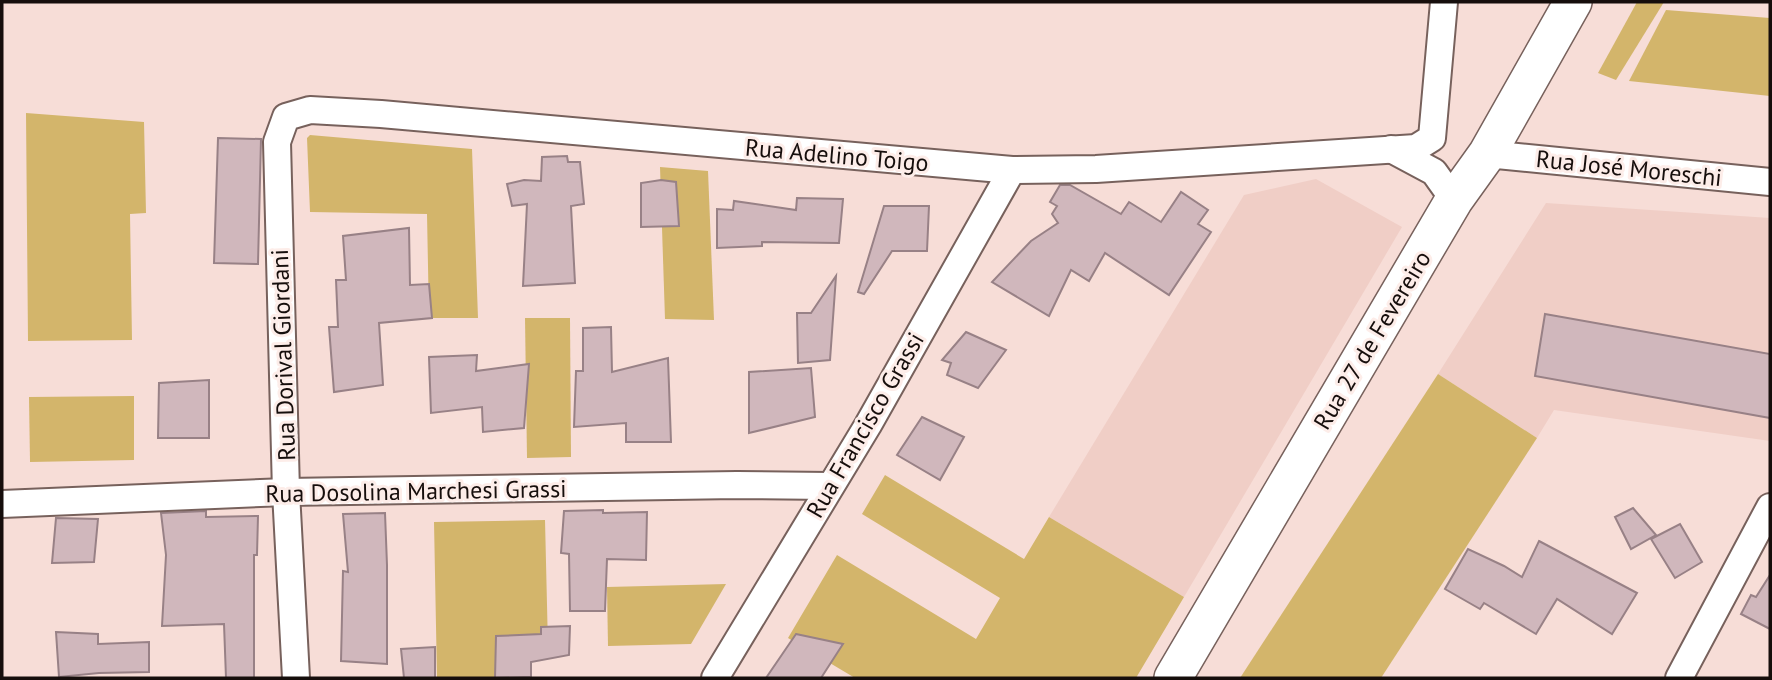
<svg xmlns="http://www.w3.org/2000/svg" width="1772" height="680" font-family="'PT Sans',sans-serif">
  <rect width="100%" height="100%" fill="#f7ddd7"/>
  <g fill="#f0cec6">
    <path d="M1316,179L1402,227L1184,597L1049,517L1244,195Z"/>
    <path d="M1546,203L1770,218V441L1554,410L1537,438L1438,374Z"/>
  </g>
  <g fill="#d3b56b">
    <path d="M1637,2H1664L1616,80L1598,73Z"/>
    <path d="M1666,10L1770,18V96L1629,81Z"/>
    <path d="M26,113L144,122L146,213L130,214L132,340L28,341Z"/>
    <path d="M310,135L472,149L478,318H429L427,214L310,212L307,138Z"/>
    <path d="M660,167L708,171L714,320L665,319Z"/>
    <path d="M525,318H570L571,457L527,458Z"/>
    <path d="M1438,374L1537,438L1381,678H1240Z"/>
    <path d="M134,396V460L30,462L29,397Z"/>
    <path d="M885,475L1024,559L1049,517L1184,597L1136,678H855L788,638L837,555L976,639L1000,598L862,514Z"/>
    <path d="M545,520L548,647L495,648V678H437L434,522Z"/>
    <path d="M726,584L691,644L608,646L607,587Z"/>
  </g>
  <g fill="#d0b7bc" stroke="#988186" stroke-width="2">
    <path d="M218,138L261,139L258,264L214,263Z"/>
    <path d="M567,156L568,162H580L584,204L571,206L575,283L523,286L527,204L512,206L507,184L524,180L541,181L542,157Z"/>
    <path d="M661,180L676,182L679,226L641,227V183Z"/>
    <path d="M1060,185H1070L1121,214L1129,202L1161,222L1181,192L1208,210L1198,224L1211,232L1169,295L1105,253L1089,281L1071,270L1049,316L992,282L1031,241L1058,223L1052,214L1057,206L1050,202Z"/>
    <path d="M797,198L843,199L839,243L762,242V246L717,248V209L733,210L734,201L796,210Z"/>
    <path d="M884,206H929L927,251H892L864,294L858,292Z"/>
    <path d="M409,228L410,285L429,284L432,318L379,323L383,385L334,392L329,327H338L336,280H346L343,236Z"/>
    <path d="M836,276L830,360L798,363L797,313H811Z"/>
    <path d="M1545,314L1770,354V418L1535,376Z"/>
    <path d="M611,327L612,372L668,358L671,442H626V423L574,427L576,371H583V328Z"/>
    <path d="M966,332L1006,350L978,388L947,375L951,363L942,360Z"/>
    <path d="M477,355L476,371L529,364L524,428L483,432L482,407L431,413L429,357Z"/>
    <path d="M811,368L815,417L749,433V372Z"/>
    <path d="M209,380V438H158L159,383Z"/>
    <path d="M922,417L964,437L940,480L897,455Z"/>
    <path d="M1633,508L1656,535L1631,549L1615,517Z"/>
    <path d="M603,510V513L647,512L646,560L607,559L605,611H570L569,554L561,553L564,511Z"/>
    <path d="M206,511V517L258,516L257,555H254V678H226L224,624L162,626L166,555L161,513Z"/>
    <path d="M385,513L387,565V664L341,661L343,571L348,572L343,514Z"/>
    <path d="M56,518L98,519L94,562L52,563Z"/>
    <path d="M1680,524L1702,562L1675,578L1651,539Z"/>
    <path d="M1539,541L1637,593L1612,634L1557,599L1536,634L1484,603L1480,609L1445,589L1468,549L1504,566L1522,577Z"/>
    <path d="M1770,575V629L1741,614L1751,595L1756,597Z"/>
    <path d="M570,626L569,655L531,662V677L495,678L496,636L541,634V627Z"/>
    <path d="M56,632L98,634V644L149,642V672L99,673L59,677Z"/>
    <path d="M796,634L843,644L821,678H766Z"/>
    <path d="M435,647V678H404L401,649Z"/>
  </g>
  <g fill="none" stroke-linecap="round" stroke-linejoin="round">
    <defs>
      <g id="street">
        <path d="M1391,149L1434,172L1454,200"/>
        <path d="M1487,154L1770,182"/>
        <path d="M2,504L286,492L737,485L830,486"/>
        <path d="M296,678L286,492L277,142L286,117L310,110L381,114L1012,170L1096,169L1416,148L1432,138L1444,2"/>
        <path d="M715,678L868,425L1012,170"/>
        <path d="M1679,678L1770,507"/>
      </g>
      <path id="secondary" d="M1173,678L1454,200L1487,154L1573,2"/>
    </defs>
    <use href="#street" stroke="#77615c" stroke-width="30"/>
    <use href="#secondary" stroke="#77615c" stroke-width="40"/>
    <use href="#street" stroke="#fff" stroke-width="26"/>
    <use href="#secondary" stroke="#fff" stroke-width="37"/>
  </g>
  <g text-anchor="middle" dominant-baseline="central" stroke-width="6" stroke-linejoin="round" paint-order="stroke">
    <g font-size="24" fill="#160e0c" stroke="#fdede9">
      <text transform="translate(837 155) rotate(5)">Rua Adelino Toigo</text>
      <text transform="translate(1629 168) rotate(6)">Rua José Moreschi</text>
      <text transform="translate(1372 340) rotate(-59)">Rua 27 de Fevereiro</text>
      <text transform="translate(283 355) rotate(-92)">Rua Dorival Giordani</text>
      <text transform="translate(865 425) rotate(-60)">Rua Francisco Grassi</text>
      <text transform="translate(416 491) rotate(-1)">Rua Dosolina Marchesi Grassi</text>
    </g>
  </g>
  <rect width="1772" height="680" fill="none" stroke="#160e0c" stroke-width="7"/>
</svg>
